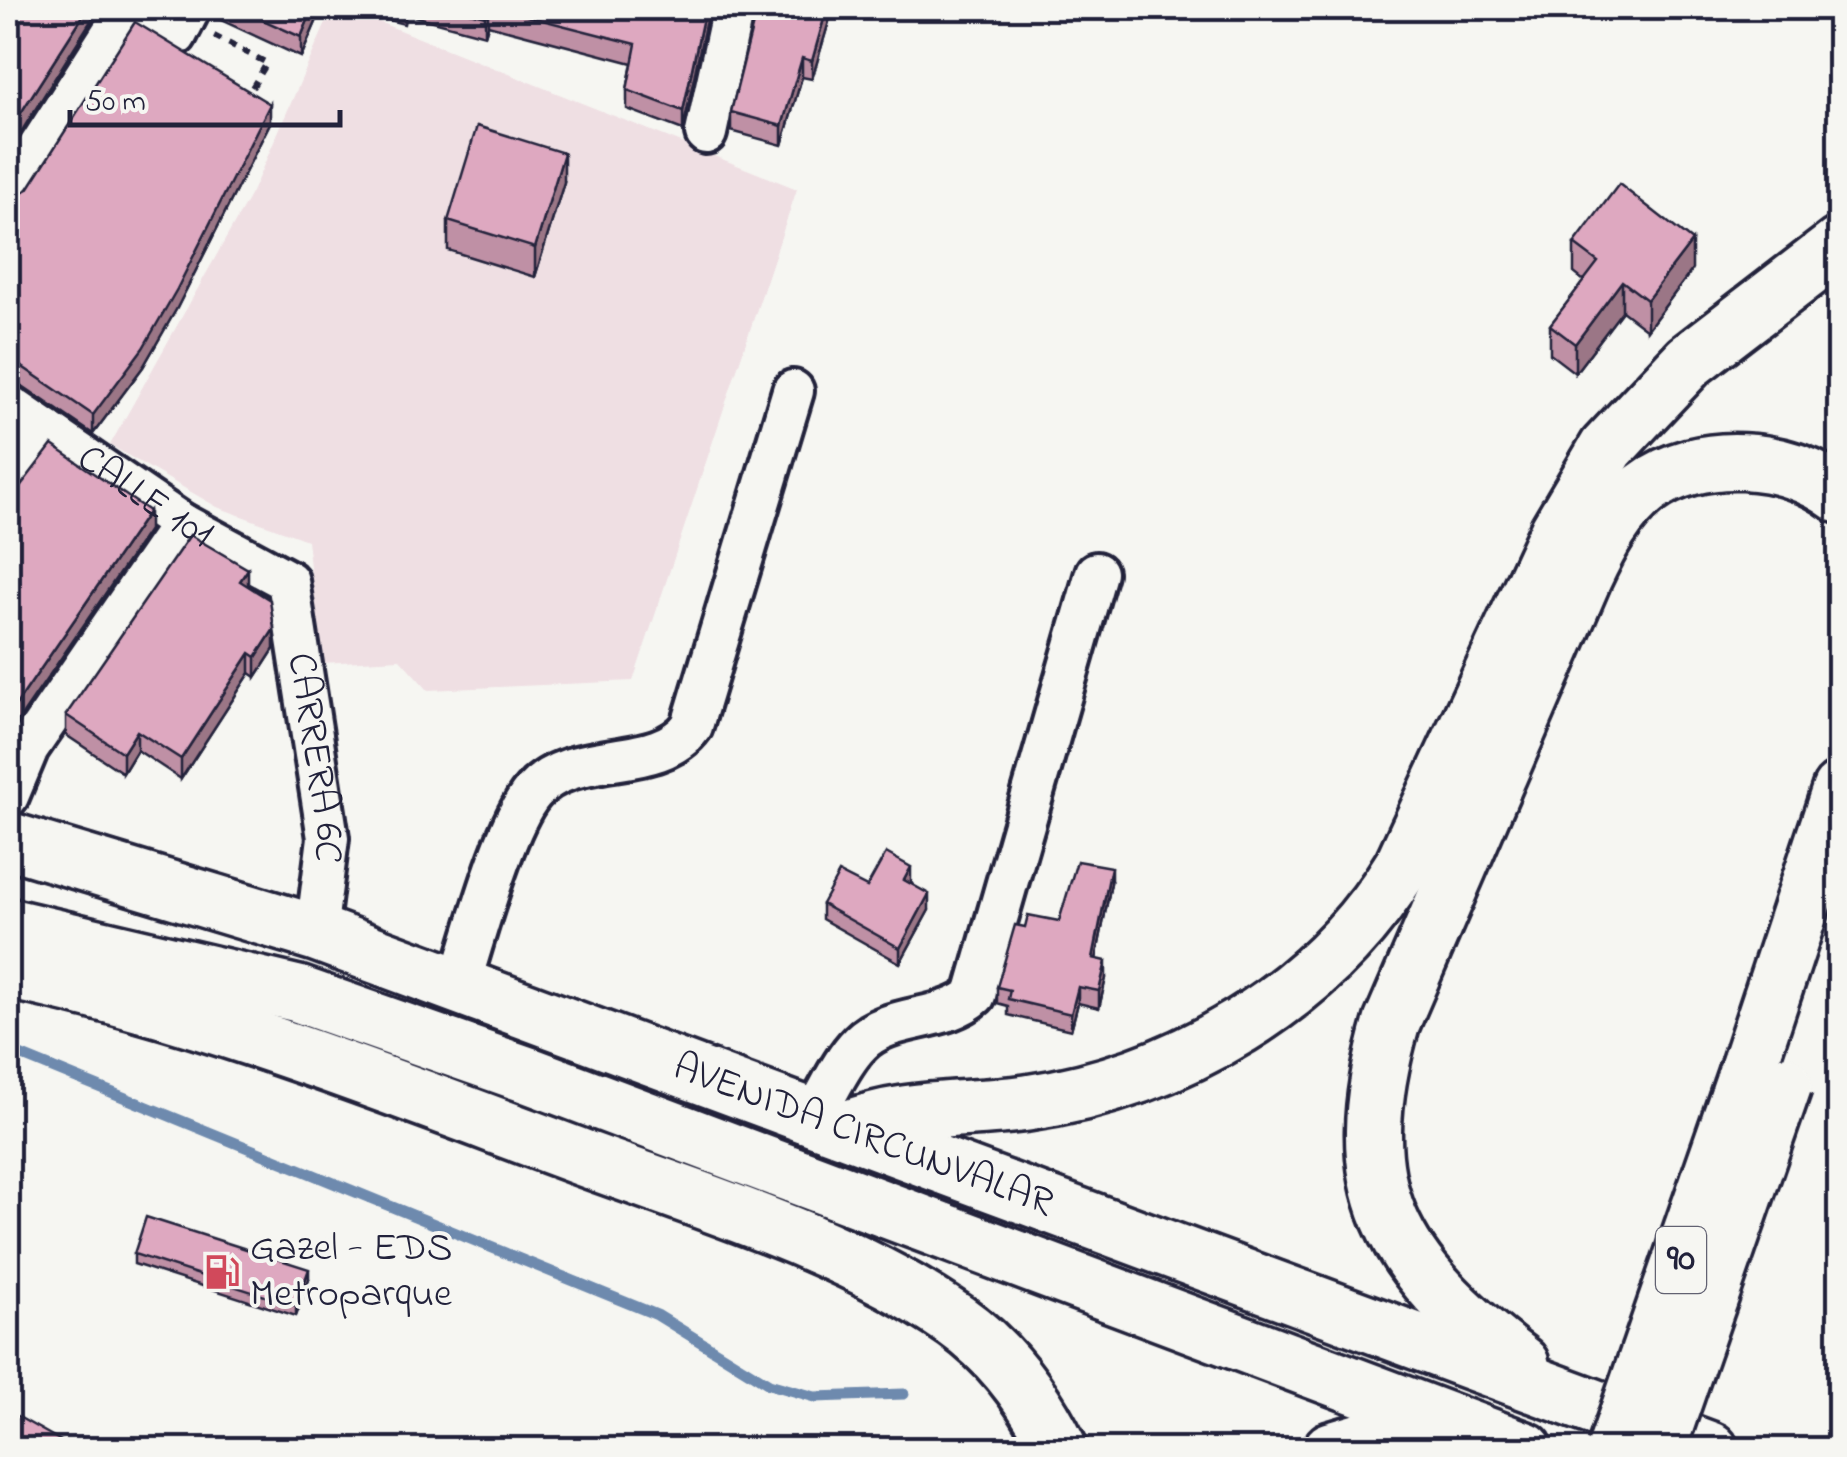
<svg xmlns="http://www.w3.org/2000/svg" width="1847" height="1457" font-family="'Indie Flower',sans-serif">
  <rect width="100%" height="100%" fill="#f6f6f2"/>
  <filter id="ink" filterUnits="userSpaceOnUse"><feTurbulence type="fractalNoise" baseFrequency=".01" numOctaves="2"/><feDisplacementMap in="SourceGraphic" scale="20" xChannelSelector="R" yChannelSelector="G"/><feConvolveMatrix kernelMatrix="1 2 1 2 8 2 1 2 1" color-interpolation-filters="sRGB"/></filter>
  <g filter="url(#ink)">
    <path fill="#efdfe3" d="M354,12L797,189L633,681L428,690L400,659L321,663L307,540L217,507L110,445L252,192L326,23Z"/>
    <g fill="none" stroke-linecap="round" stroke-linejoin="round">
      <path stroke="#6e8aae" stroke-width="11" d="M8,1050L657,1315L769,1384L815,1397L904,1394"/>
      <defs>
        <g id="minor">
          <path d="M122,8L176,35L190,8"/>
          <path d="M706,133L733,8"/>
          <path d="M8,196L127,10"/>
          <path id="s1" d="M8,405L182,524L288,581L328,838L316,933"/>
          <path d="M8,487L46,431"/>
          <path d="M8,796L28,748L182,524"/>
          <path d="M459,986C474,940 504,825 533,792C573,746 658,774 692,726L793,391"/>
          <path d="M813,1117C828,1094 841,1062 860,1043C889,1013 944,1023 975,995L1096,573"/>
        </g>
        <g id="highway">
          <path id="s2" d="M8,840L316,933L1710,1450"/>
          <path d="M8,926L298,994L531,1076L1525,1450"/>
          <path d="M8,971C206,1012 393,1088 583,1158C706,1203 849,1246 956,1321C1003,1354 1035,1399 1060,1450"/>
          <path d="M1747,1071L1840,790"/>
          <path d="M847,1129C906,1105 965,1112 1027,1103C1177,1081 1322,998 1402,866L1558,531L1607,448L1689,361L1840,245"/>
          <path d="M1521,1364C1390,1264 1344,1188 1392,1022L1584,577C1599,545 1616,512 1645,489C1698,448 1788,455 1840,495"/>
          <path d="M1331,1450L1375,1437L1456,1439"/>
        </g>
      </defs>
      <use href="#minor" stroke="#22223b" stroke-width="48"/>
      <use href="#highway" stroke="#22223b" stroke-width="62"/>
      <path stroke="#22223b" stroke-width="6" stroke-dasharray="8 8" stroke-linecap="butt" d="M214,36L267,63L247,96"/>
      <use href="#minor" stroke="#f6f6f2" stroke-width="40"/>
      <use href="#highway" stroke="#f6f6f2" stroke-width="55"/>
      <defs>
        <g id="highway-bridge">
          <path d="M1615,1450L1747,1071"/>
          <path d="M1657,1450L1784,1084"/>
        </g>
      </defs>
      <use href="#highway-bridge" stroke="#22223b" stroke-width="62" stroke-linecap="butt"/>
      <use href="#highway-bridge" stroke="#f6f6f2" stroke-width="55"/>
    </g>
    <g fill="#bf90a5" stroke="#22223b" stroke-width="2.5">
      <path d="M211,8H322L301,57L212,16Z"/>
      <path d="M342,8H708V11L683,130L627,109V90L632,63L488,25L485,35L406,14L404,24Z"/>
      <path d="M757,8H833L812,79L802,77L782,145L731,131V112Z"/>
      <path d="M270,123L177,308L143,367L93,434L21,385L8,384V200Z"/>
      <path d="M564,182L535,277L448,250V221Z"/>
      <path d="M1574,244L1692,270L1647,330L1622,311L1575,373L1550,354V325L1584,281L1574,273Z"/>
      <path d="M248,586L274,649L256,677L250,673L181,779L137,750L123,773L66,735V715Z"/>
      <path d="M911,882L929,910L900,963L822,919V904L867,887Z"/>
      <path d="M1111,883L1096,959L1106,978L1099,1008L1078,1003L1071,1030L1008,1015V1006L997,1003V987L1025,927L1059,921Z"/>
      <path d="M134,1254L309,1279L296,1316L134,1264Z"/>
    </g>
    <g fill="#9b7686" stroke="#22223b" stroke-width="2.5">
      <path d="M88,8H99L8,153V133Z"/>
      <path d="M313,8H322L301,57V37Z"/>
      <path d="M488,8V25L485,35V16Z"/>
      <path d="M705,8H708V11L683,130V111Z"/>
      <path d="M827,8H833L812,79V61Z"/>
      <path d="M802,58V77L782,145V126Z"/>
      <path d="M270,104V123L177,308L143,367L93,434V415Z"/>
      <path d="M564,153V182L535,277V248Z"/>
      <path d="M1692,241V270L1647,330V300Z"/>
      <path d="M1622,281V311L1575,373V344Z"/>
      <path d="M13,418V437L8,446V427Z"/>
      <path d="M149,511V530L9,734V715Z"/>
      <path d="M248,569V589L240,581Z"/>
      <path d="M274,629V649L256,677V657Z"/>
      <path d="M250,653V673L181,779V759Z"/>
      <path d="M137,731V750L123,773V753Z"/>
      <path d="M911,867V882L904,895V880Z"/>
      <path d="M1111,867V883L1093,975V958Z"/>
      <path d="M929,894V910L900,963V948Z"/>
      <path d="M1106,961V978L1099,1008V991Z"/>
      <path d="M1078,987V1003L1071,1030V1014Z"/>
      <path d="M309,1269V1279L296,1316V1306Z"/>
    </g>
    <g fill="#dea8c0" stroke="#22223b" stroke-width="2.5">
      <path d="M8,8H88L8,133Z"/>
      <path d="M236,8H313L301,37Z"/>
      <path d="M453,8H487L485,16Z"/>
      <path d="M495,8H705L683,111L627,90L636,44Z"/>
      <path d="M757,8H827L812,61L802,58L782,126L731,112Z"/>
      <path d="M135,22L270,104L177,289L143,348L93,415L21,366L8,365V200L28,189Z"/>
      <path d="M477,126L564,153L535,248L448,221Z"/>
      <path d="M1619,184L1692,241L1647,300L1622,281L1575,344L1550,325L1598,262L1574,244Z"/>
      <path d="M8,413L13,418L8,427Z"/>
      <path d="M52,445L149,511L9,715L8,491L19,488Z"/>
      <path d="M190,535L248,569L240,581L270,600L274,629L256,657L250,653L181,759L137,731L123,753L66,715Z"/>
      <path d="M886,853L911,867L904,880L929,894L900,948L822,904L839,873L867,887Z"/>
      <path d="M1077,861L1111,867L1093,958L1106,961L1099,991L1078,987L1071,1014L1008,999L1010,990L997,987L1015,925L1025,927L1028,915L1059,921Z"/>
      <path d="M146,1217L309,1269L296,1306L134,1254Z"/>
      <path d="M8,1411L77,1450H8Z"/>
    </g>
  </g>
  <defs>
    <symbol id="fuel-bare" viewBox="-9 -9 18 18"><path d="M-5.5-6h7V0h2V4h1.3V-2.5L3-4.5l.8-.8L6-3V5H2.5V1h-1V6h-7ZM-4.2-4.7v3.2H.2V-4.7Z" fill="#d1495b" stroke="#f6f6f2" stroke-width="2.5" paint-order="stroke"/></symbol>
  </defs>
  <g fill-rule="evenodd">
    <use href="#fuel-bare" x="197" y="1247" width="50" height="50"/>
  </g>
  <g text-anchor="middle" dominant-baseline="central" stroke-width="8" stroke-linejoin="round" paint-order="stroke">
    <rect fill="#f6f6f2" stroke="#626272" stroke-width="2.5" x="1656" y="1227" width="50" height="66" rx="8"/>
    <g font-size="38" font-weight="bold" fill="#22223b">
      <text x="1681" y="1260">90</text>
    </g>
    <g font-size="40" fill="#22223b" stroke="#f6f6f2">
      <text stroke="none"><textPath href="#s1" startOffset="165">CALLE 101</textPath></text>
      <text stroke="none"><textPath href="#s1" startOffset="510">CARRERA 6C</textPath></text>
      <text stroke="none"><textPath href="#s2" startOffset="905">AVENIDA CIRCUNVALAR</textPath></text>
    </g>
    <g font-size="40" fill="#22223b" stroke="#f6f6f2" text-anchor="start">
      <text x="250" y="1249">Gazel - EDS<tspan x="250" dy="46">Metroparque</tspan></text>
    </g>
  </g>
  <rect width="1847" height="1457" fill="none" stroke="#f6f6f2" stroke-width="40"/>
  <rect x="20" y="20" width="1807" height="1417" fill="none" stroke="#22223b" stroke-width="4" filter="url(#ink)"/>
  <path d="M70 110v15h270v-15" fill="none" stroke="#22223b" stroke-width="5"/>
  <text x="85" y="110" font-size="30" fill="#22223b" stroke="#f6f6f2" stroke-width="8" paint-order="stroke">50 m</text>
</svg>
